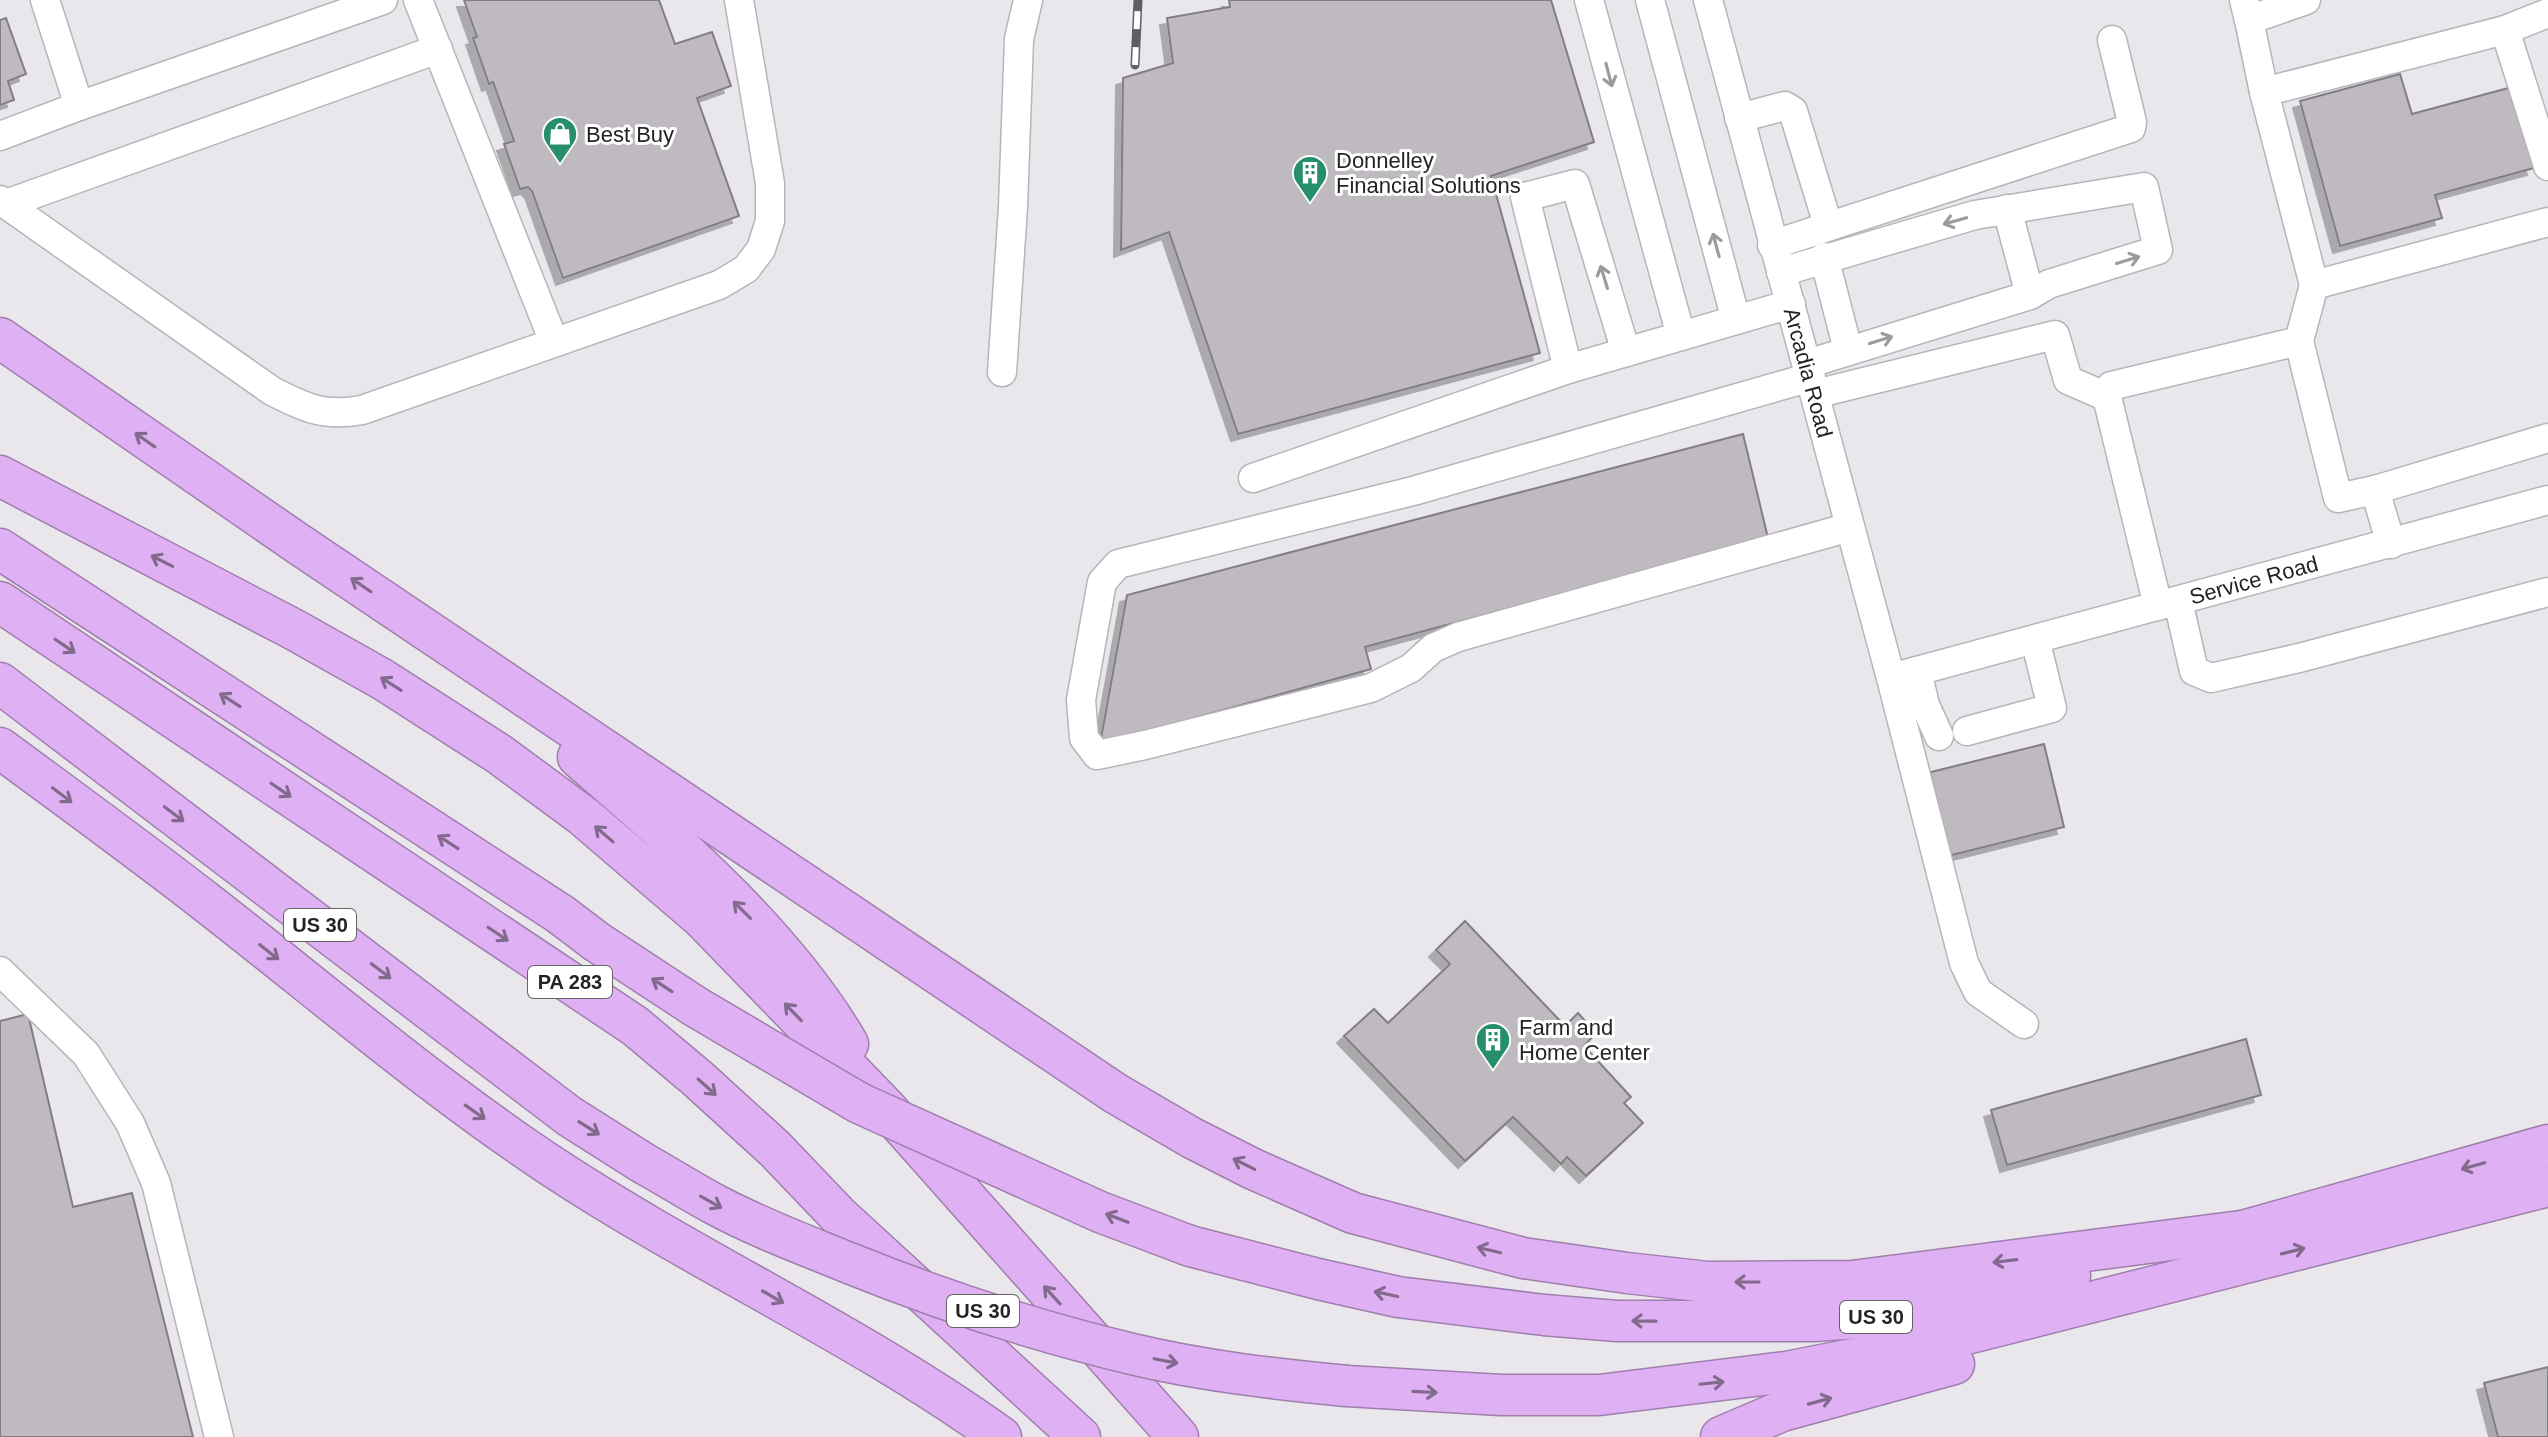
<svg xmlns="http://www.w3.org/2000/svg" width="2548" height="1437" font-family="Arial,sans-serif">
  <defs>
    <filter id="shadow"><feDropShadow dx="-7" dy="7" stdDeviation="0" flood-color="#0004"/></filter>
  </defs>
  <rect width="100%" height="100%" fill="#eae7ec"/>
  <g fill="#bebabf" stroke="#827f84" stroke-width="2" filter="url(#shadow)">
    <path d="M464,0H659L675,44L712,32L731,86L697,98L739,216L563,278L532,191L528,187L520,189L504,144L514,141L493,82L489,84L473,38L477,37Z"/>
    <path d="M1229,0H1551L1594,142L1491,176L1540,353L1238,434L1169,232L1121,250L1123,78L1173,63L1167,18L1230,7Z"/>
    <path d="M6,18L26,74L8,81L14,100L0,105V20Z"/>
    <path d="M2400,74L2412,114L2512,87L2534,168L2435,195L2442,218L2340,246L2300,101Z"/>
    <path d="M1743,434L1768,538L1365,647L1371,669L1100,744L1127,595Z"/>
    <path d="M2044,744L2064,827L1948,856L1927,773Z"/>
    <path d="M1465,921L1565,1026L1578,1013L1596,1033L1584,1046L1631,1097L1624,1103L1643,1123L1586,1176L1567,1157L1561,1164L1513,1117L1465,1161L1344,1036L1374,1009L1388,1023L1450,964L1436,950Z"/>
    <path d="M28,1014L73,1207L132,1193L193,1437H0V1021Z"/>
    <path d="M2246,1039L2261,1095L2007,1165L1991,1110Z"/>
    <path d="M2548,1367V1437H2498L2484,1383Z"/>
  </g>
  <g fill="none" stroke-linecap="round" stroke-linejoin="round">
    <defs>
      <g id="minor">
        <path d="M418,0L554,342"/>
        <path d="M1589,0L1681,336"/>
        <path d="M1650,0L1736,320"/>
        <path id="s1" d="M1708,0L1891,678L2548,500"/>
        <path d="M2244,0L2249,20L2306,0"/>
        <path d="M2548,13L2505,30L2548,166"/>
        <path d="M2249,20L2264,92"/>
        <path d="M79,106L383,0"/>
        <path d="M1739,118L1785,106L1793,111L1828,225"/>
        <path d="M0,136L79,106L45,0"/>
        <path d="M0,200L272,391C305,408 324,417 362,410L719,285L746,269L761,249L770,221V183L739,0"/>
        <path d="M6,204L438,49"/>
        <path d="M2007,209L2030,295"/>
        <path d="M1772,245L2131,128L2132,122L2112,40"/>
        <path d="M1824,257L1848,350"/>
        <path d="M1781,272L1975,215L2144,187L2158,250L2049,284L2030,295L1807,364"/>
        <path d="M2314,285L2264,92L2505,30"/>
        <path d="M1568,369L1525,197L1575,184L1626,352"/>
        <path d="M1002,372L1013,207L1019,39L1028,0"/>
        <path d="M1811,377L1413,491L1118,564L1102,582L1081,700L1084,738L1097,755L1145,745L1371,688L1411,668L1433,648L1458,637L1850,527"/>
        <path d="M1815,394L2055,335L2068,380L2107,397"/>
        <path d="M1253,478L1568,369L1791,304"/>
        <path d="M2375,490L2338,498L2299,341L2314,285L2548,222"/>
        <path d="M2391,544L2375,490L2548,438"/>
        <path d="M2178,601L2194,671L2211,678L2299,658L2548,592"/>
        <path d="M2158,606L2107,397L2111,386L2299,341"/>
        <path d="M1917,671L1925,705L1939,736"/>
        <path d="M1891,678L1964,963L1978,992L2024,1024"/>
        <path d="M1967,731L2052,708L2035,639"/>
        <path d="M0,971L86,1054L130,1123L156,1183L219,1437"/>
      </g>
      <g id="highway">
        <path d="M0,338L300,545L1115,1093L1192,1138L1253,1169L1353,1213L1523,1258L1627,1273L1708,1282L1852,1281L2249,1230"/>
        <path d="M0,476L293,629L382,679L499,754L583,816L703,919L886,1108L1178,1437"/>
        <path d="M0,549L560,914"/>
        <path d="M0,602L635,1026L697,1078L775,1149L839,1216L1080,1437"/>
        <path d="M0,683L569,1116L643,1163"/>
        <path d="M0,748C69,799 138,849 206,902C322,992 433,1088 556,1169C701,1264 861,1336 1001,1437"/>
        <path d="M578,757C674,841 784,934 848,1044"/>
        <path d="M2225,1236L2548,1145"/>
        <path d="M1190,1246L1318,1279L1398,1297L1544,1315L1617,1321H1814L1888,1316L2070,1276"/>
        <path d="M1347,1386L1501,1395H1599L1786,1372L1919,1346L2548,1186"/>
        <path d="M1721,1437L1782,1411L1954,1364"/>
      </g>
    </defs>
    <use href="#minor" stroke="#b8b4b9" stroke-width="31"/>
    <use href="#highway" stroke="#9e7fac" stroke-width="43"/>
    <use href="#minor" stroke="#fff" stroke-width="28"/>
    <use href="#highway" stroke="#e0b0f5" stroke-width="40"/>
    <defs>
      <path id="rail" d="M1135,65L1138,0"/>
    </defs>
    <use href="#rail" stroke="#5f5e60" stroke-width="9"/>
    <use href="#rail" stroke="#fff" stroke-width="6" stroke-dasharray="18" stroke-linecap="butt"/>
    <defs>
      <g id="highway-bridge">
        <path d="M560,914L597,942L696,1007L859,1103L1100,1212L1190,1246"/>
        <path d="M643,1163C668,1177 692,1192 716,1205C759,1228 805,1245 849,1263C941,1300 1036,1331 1132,1354C1203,1371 1275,1379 1347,1386"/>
      </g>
    </defs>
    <use href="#highway-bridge" stroke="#9e7fac" stroke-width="43" stroke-linecap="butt"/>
    <use href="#highway-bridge" stroke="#e0b0f5" stroke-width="40"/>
  </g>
  <defs><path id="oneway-shaft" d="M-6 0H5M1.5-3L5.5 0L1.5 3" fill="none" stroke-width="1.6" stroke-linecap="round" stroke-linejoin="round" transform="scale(2)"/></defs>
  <g stroke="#9c9c9d">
    <use href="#oneway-shaft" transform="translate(1609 75) rotate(75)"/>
    <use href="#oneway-shaft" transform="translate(1955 221) rotate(164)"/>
    <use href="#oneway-shaft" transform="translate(1716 245) rotate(-105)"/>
    <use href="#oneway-shaft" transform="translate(2128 260) rotate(-17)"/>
    <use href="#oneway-shaft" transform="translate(1604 277) rotate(-107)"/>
    <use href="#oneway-shaft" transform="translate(1881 340) rotate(-17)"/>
  </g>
  <g stroke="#826a8d">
    <use href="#oneway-shaft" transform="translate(145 440) rotate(-145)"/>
    <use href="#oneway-shaft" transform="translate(162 561) rotate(-153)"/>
    <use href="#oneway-shaft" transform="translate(361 585) rotate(-146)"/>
    <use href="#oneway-shaft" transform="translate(65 646) rotate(34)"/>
    <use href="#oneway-shaft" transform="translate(391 684) rotate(-148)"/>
    <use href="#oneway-shaft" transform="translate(230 700) rotate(-147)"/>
    <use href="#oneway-shaft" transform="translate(281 790) rotate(34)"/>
    <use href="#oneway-shaft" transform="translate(62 795) rotate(37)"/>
    <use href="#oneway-shaft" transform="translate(174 814) rotate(37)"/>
    <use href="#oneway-shaft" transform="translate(604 834) rotate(-139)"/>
    <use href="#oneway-shaft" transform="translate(448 842) rotate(-147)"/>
    <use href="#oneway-shaft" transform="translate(742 910) rotate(-135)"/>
    <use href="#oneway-shaft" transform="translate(498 934) rotate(34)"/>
    <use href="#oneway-shaft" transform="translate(269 952) rotate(38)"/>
    <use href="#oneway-shaft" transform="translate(381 971) rotate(37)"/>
    <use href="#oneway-shaft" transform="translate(662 985) rotate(-147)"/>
    <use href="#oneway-shaft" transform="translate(793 1012) rotate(-134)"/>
    <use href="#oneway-shaft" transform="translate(707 1087) rotate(42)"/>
    <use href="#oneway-shaft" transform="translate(475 1112) rotate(35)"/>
    <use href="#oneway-shaft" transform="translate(589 1128) rotate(32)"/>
    <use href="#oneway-shaft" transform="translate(1244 1164) rotate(-153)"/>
    <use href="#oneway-shaft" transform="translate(2473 1166) rotate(164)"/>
    <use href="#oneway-shaft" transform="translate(711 1202) rotate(29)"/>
    <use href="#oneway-shaft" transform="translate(1117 1218) rotate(-159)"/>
    <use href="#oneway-shaft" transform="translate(1489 1250) rotate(-167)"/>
    <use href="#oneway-shaft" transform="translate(2293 1251) rotate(-14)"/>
    <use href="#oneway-shaft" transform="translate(2005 1261) rotate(173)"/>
    <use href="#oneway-shaft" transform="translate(1747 1282) rotate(180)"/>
    <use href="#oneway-shaft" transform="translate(1386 1294) rotate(-168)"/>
    <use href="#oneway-shaft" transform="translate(1052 1295) rotate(-132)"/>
    <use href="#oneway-shaft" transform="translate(773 1297) rotate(30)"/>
    <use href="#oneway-shaft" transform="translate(1644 1321) rotate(-179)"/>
    <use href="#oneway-shaft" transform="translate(1166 1361) rotate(11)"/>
    <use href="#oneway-shaft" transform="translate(1712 1383) rotate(-6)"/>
    <use href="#oneway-shaft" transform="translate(1425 1392) rotate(3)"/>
    <use href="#oneway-shaft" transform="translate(1820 1401) rotate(-15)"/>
  </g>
  <defs>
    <symbol id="shop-pin" viewBox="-11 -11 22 30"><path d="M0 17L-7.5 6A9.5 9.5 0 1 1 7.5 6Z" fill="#268e6a" stroke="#fff"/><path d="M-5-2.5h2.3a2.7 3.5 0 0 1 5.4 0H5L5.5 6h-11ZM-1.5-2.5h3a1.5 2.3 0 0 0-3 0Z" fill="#fff"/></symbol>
    <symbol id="building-pin" viewBox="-11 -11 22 30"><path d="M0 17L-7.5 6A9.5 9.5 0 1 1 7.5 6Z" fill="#268e6a" stroke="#fff"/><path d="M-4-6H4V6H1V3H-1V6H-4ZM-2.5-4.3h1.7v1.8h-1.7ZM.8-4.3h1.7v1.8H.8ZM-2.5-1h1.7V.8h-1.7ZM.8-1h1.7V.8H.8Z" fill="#fff"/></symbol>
  </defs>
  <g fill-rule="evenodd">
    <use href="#shop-pin" x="540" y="114" width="40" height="54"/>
    <use href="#building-pin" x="1290" y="153" width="40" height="54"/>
    <use href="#building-pin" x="1473" y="1020" width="40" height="54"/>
  </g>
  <g text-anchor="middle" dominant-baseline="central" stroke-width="6" stroke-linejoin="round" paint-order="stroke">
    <g fill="#fff" stroke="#666566" stroke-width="2">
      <rect x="284" y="909" width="72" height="32" rx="6"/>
      <rect x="528" y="966" width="84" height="32" rx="6"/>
      <rect x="947" y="1295" width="72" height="32" rx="6"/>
      <rect x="1840" y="1301" width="72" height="32" rx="6"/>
    </g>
    <g font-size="20" font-weight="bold" fill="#242325">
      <text x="320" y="925">US 30</text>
      <text x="570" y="982">PA 283</text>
      <text x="983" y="1311">US 30</text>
      <text x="1876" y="1317">US 30</text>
    </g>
    <g font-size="22" fill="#242325" stroke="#fff" text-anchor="start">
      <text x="586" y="134">Best Buy</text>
      <text x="1336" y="160">Donnelley<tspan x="1336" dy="25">Financial Solutions</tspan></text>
      <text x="1519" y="1027">Farm and<tspan x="1519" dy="25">Home Center</tspan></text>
    </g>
    <g font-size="22" fill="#242325" stroke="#fff">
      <text stroke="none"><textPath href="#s1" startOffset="386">Arcadia Road</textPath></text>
      <text stroke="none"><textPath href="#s1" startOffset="1078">Service Road</textPath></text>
    </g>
  </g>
</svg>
